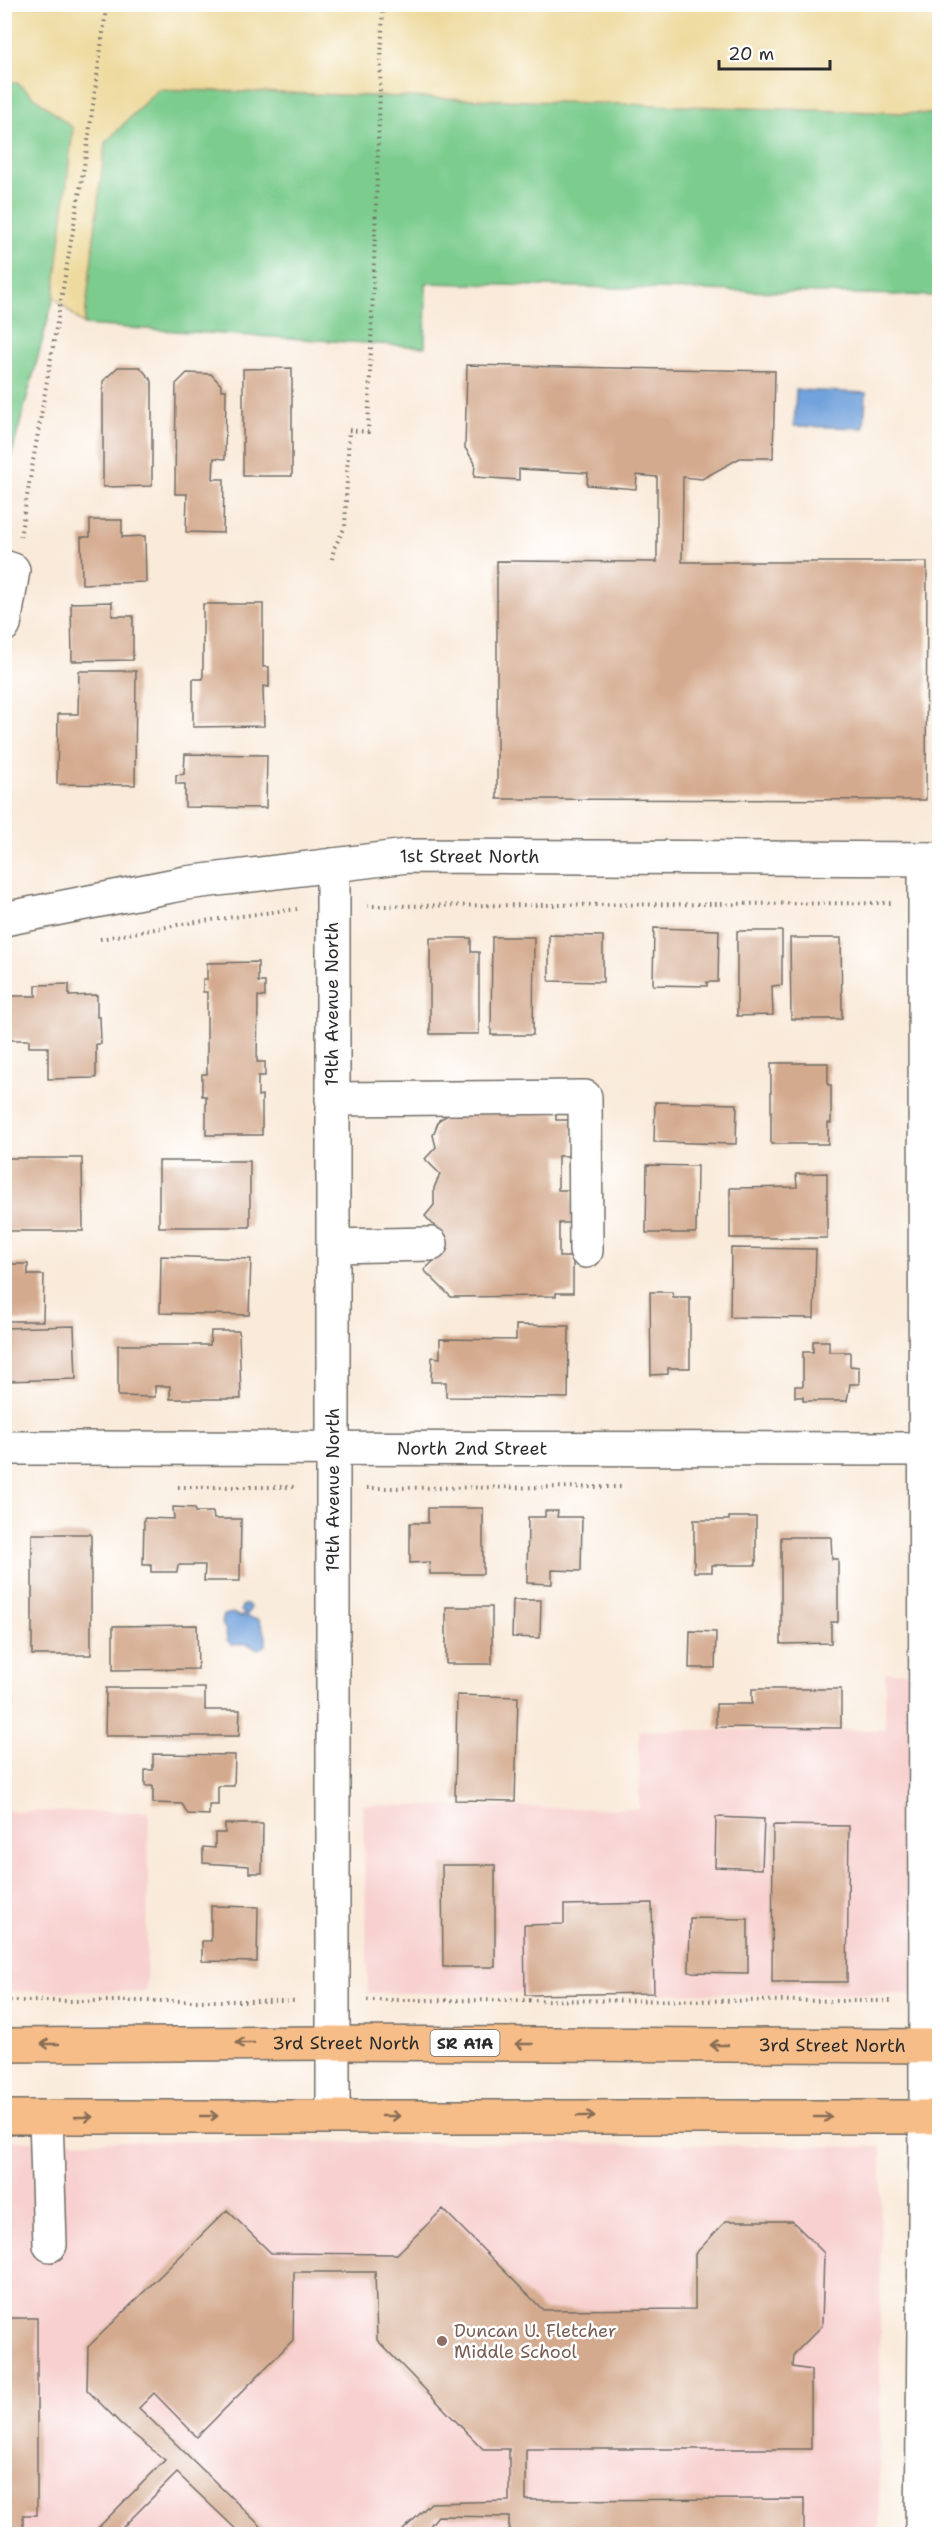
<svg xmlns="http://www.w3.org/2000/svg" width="944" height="2539" font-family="'Shantell Sans',sans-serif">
  <rect width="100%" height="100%" fill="#fff"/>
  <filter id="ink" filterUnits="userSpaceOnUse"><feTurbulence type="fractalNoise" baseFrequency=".0167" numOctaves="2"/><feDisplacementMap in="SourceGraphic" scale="12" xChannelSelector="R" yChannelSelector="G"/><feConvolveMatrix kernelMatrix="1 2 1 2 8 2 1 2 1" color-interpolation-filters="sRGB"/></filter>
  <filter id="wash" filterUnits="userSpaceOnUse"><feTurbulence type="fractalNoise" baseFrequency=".008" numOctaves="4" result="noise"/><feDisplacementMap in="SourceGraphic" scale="24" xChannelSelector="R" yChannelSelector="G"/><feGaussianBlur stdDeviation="1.35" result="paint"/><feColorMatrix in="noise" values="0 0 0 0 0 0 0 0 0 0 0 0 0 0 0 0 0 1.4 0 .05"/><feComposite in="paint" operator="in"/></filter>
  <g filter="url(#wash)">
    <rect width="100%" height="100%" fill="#f9ead9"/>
    <g fill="#f7d0cf">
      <path d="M885,1672L939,1673V1994L368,1993L363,1805L639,1809V1730H885Z"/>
      <path d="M5,1811L149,1812L146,1992L5,1991Z"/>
      <path d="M5,2141L374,2142L881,2147L879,2534H5Z"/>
    </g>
    <g fill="#7bcc8e" stroke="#537c5c" stroke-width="1.5">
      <path d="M5,82H16L74,128L54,297L5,479Z"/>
      <path d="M158,89L939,114V296L426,283L425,347L84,325L105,143Z"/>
    </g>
    <path fill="#eeda9e" stroke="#8c8264" stroke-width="1.5" d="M4,5H939V114L158,89L105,143L84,325L54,297L73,128L16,82H5Z"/>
    <g fill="#72a2dc" stroke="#4e6684" stroke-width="1.5">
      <path d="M796,390L866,393L864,428L794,426Z"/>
      <path d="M247,1604L251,1608L246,1617L259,1620L266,1636V1645C258,1652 256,1648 248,1644C244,1642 237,1645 232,1645L227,1640L226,1631L222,1623L224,1615L232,1613L242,1617L244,1613L241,1611L242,1606Z"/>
    </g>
    <g id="blocks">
      <g fill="#d4aa8e">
        <path d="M467,365L775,371L773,458H740L702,479L683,477L682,562H927L926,800L497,799V561L657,562V477L637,475L636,489L587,485L588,473L519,469V480L474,477L475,463L465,448Z"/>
        <path d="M118,367H140L152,381V486L103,487V381Z"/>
        <path d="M292,368V476H243V369Z"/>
        <path d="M187,373L211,374L221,385V390H226L225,459L214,458L213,479H224L223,533L186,532L187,494H175L176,384Z"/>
        <path d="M90,520H122V537L145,536L146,582L82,584L81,537H90Z"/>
        <path d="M112,602V616H133V660L72,661L71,603Z"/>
        <path d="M203,604H263V667H269V687L263,686L264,726L193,727V679H203Z"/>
        <path d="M79,671H136L135,785L57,784L58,714H78Z"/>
        <path d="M185,754L267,755L266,808L185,807V784H176V775L184,774Z"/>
        <path d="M654,928L719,930L718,982H707V986L653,985Z"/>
        <path d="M737,931H782V985L772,986L773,1015L737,1016Z"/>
        <path d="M549,935L603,936V982L549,981Z"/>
        <path d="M492,937H534L533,1035H491Z"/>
        <path d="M430,938H471V952H479V1034H430Z"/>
        <path d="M790,938H841L842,1019H791Z"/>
        <path d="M258,962V982H265V997L258,996L257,1062H265V1076H258V1096L262,1095V1135H206V1096H202V1074H207V992H203V979H207V963Z"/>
        <path d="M69,984V996L97,995V1017H100L101,1044H96V1078L48,1079V1047H29V1040H7V996H36V985Z"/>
        <path d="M771,1063H828V1085H831V1123H828V1144H771Z"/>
        <path d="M655,1102L737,1104L736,1144L654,1142Z"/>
        <path d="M451,1113H556V1120H573V1156H558V1190H573V1223H559V1257H573V1293H556V1296L451,1297L424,1270L437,1258L439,1231L425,1216L434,1205V1188L440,1174L425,1159L436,1147L433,1135L439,1120Z"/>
        <path d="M4,1158H82L83,1231H4Z"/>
        <rect x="159" y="1161" width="91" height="66"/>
        <path d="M647,1165L697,1166L696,1233H646Z"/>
        <path d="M827,1173V1238H730V1188L797,1187L796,1174Z"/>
        <path d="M731,1248L816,1249L814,1318L730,1317Z"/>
        <path d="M161,1256L251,1259L249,1315L160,1313Z"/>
        <path d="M4,1264H28V1275H44L43,1321H4Z"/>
        <path d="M650,1292H672L673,1297H690V1368H668V1374L651,1375Z"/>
        <path d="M516,1325L569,1326L568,1398L446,1397V1382H431L432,1357L440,1358V1339L516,1340Z"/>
        <path d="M74,1326L76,1379L4,1381V1328Z"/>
        <path d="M211,1331H239L241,1399H170V1386H155V1397L118,1396V1345H210Z"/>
        <path d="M813,1341H829V1352H850V1366L859,1367V1384H850L847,1401H803V1397H795V1386H803V1352H813Z"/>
        <path d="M173,1507L195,1508V1512H213L214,1519H241L240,1581H204L205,1565H178L177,1572H151V1565H143L144,1518L174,1519Z"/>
        <path d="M428,1508H483V1574H430L429,1562L410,1563V1523H428Z"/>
        <path d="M545,1511H558L557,1517H582L581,1571L552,1570V1584L527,1583L528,1517H545Z"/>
        <path d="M729,1517H756V1565H712V1572H694V1520H729Z"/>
        <rect x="32" y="1534" width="59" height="121"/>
        <path d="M781,1537H831L832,1559H838V1622H831V1643L781,1644Z"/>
        <path d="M513,1600H541L540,1638L512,1637Z"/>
        <rect x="446" y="1607" width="46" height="57"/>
        <path d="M197,1625L198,1669L113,1670V1626Z"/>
        <path d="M690,1631L716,1632L715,1668H689Z"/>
        <path d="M106,1688H205V1710H240L239,1736H105Z"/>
        <path d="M752,1689H841V1728L716,1727V1704H752Z"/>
        <path d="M4,1695L13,1697L6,1737L4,1736Z"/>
        <path d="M457,1695L518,1697L515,1801L455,1800Z"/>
        <path d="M153,1754L235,1755L234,1786H218V1805H209V1815L188,1814L182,1804L153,1803V1786H145V1770H153Z"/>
        <path d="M716,1817L764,1819L762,1869L715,1867Z"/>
        <path d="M225,1824H263L262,1873H249V1866L203,1863V1847L215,1848V1833H225Z"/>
        <path d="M773,1825L849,1826L847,1982H772Z"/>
        <path d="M442,1865H495V1967H443Z"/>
        <path d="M652,1903L654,1993L525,1995L524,1925L564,1924V1905Z"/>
        <path d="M211,1906L258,1907L257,1962L202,1961V1941H211Z"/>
        <path d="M690,1918L748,1919V1973L689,1972Z"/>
        <path d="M443,2209L543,2310L695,2309V2254L726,2221H792L824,2253L822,2326L794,2354L793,2367L811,2370V2449H526V2500L804,2499V2534H509V2517L438,2516L423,2534H399L431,2503L509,2501V2449H483L377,2340L375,2272H294L293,2340L197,2437L154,2393L139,2408L269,2534H241L177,2473L116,2534H92L165,2460L122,2425L87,2390L88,2347L227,2210L271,2253L397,2254Z"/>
        <path d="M4,2318H37V2515H23V2534H4Z"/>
      </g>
    </g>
  </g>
  <g filter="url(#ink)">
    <use href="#blocks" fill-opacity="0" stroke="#736e68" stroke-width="1.5"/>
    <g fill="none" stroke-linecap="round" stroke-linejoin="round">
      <defs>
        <g id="minor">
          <path d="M4,567L13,570L4,625"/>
          <path d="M333,865V2115"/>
          <path id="s1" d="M4,919L186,883L407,856L940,859"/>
          <path d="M332,1099L585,1097L586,1251"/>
          <path d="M333,1246L431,1244"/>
          <path id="s2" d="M4,1448L940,1449"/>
          <path d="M46,2117L50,2245"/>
          <path d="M922,2534L926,2117L925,859"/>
        </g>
        <g id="major">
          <path id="s3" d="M4,2045L332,2043L940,2046"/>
          <path d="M4,2117H940"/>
        </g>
      </defs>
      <use href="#minor" stroke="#736e68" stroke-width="36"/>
      <use href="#major" stroke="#736e68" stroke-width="36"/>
      <g stroke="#736e68" stroke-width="4" stroke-dasharray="1.5 4.5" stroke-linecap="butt">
        <path d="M20,537L86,155L107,4"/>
        <path d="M332,559L334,548L345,527L349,430L368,432L383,4"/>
        <path d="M367,906L891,903"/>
        <path d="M100,939L188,923L297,909"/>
        <path d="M178,1487H297"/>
        <path d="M367,1488L621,1487"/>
        <path d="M367,2000L891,2001"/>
        <path d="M4,2001H297"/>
      </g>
      <use href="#minor" stroke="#fff" stroke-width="33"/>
      <use href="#major" stroke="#f7bd88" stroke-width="33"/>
    </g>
    <defs><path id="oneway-shaft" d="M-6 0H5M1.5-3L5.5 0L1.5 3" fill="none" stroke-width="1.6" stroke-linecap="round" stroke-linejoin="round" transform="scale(1.5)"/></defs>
    <g stroke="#876d55">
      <use href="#oneway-shaft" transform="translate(245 2043) rotate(180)"/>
      <use href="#oneway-shaft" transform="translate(50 2044) rotate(180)"/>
      <use href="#oneway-shaft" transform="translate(524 2044) rotate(-180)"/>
      <use href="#oneway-shaft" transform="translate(719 2045) rotate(-180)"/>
      <use href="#oneway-shaft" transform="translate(209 2116)"/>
      <use href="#oneway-shaft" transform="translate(391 2116)"/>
      <use href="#oneway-shaft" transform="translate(586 2116)"/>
      <use href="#oneway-shaft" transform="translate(84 2117)"/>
      <use href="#oneway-shaft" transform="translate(823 2117)"/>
    </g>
  </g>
  <circle fill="#8d6e63" stroke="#fff" stroke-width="2" cx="442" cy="2341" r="6"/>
  <g text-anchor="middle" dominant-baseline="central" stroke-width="5" stroke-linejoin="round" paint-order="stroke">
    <rect fill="#fff" stroke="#6b6b6b" stroke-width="1.5" x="430.5" y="2030" width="69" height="26" rx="4.5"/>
    <g font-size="16" font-weight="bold" fill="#2b2b2b">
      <text x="465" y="2043">SR A1A</text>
    </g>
    <g font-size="18" fill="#2b2b2b" stroke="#fff">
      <text stroke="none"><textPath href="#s1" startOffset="471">1st Street North</textPath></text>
      <text transform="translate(332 1004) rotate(-90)">19th Avenue North</text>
      <text stroke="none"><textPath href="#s2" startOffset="468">North 2nd Street</textPath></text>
      <text transform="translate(333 1490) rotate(-90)">19th Avenue North</text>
      <text stroke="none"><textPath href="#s3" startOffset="342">3rd Street North</textPath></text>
      <text stroke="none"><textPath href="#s3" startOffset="828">3rd Street North</textPath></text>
    </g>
    <g font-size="18" fill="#785e54" stroke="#fff" text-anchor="start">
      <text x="454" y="2331">Duncan U. Fletcher<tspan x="454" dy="21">Middle School</tspan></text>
    </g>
  </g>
  <rect width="944" height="2539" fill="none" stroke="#fff" stroke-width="24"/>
  <path d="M719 60v9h111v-9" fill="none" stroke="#2b2b2b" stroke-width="3"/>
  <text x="728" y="60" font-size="18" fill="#2b2b2b" stroke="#ffffff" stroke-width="4.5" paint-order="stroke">20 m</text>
</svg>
